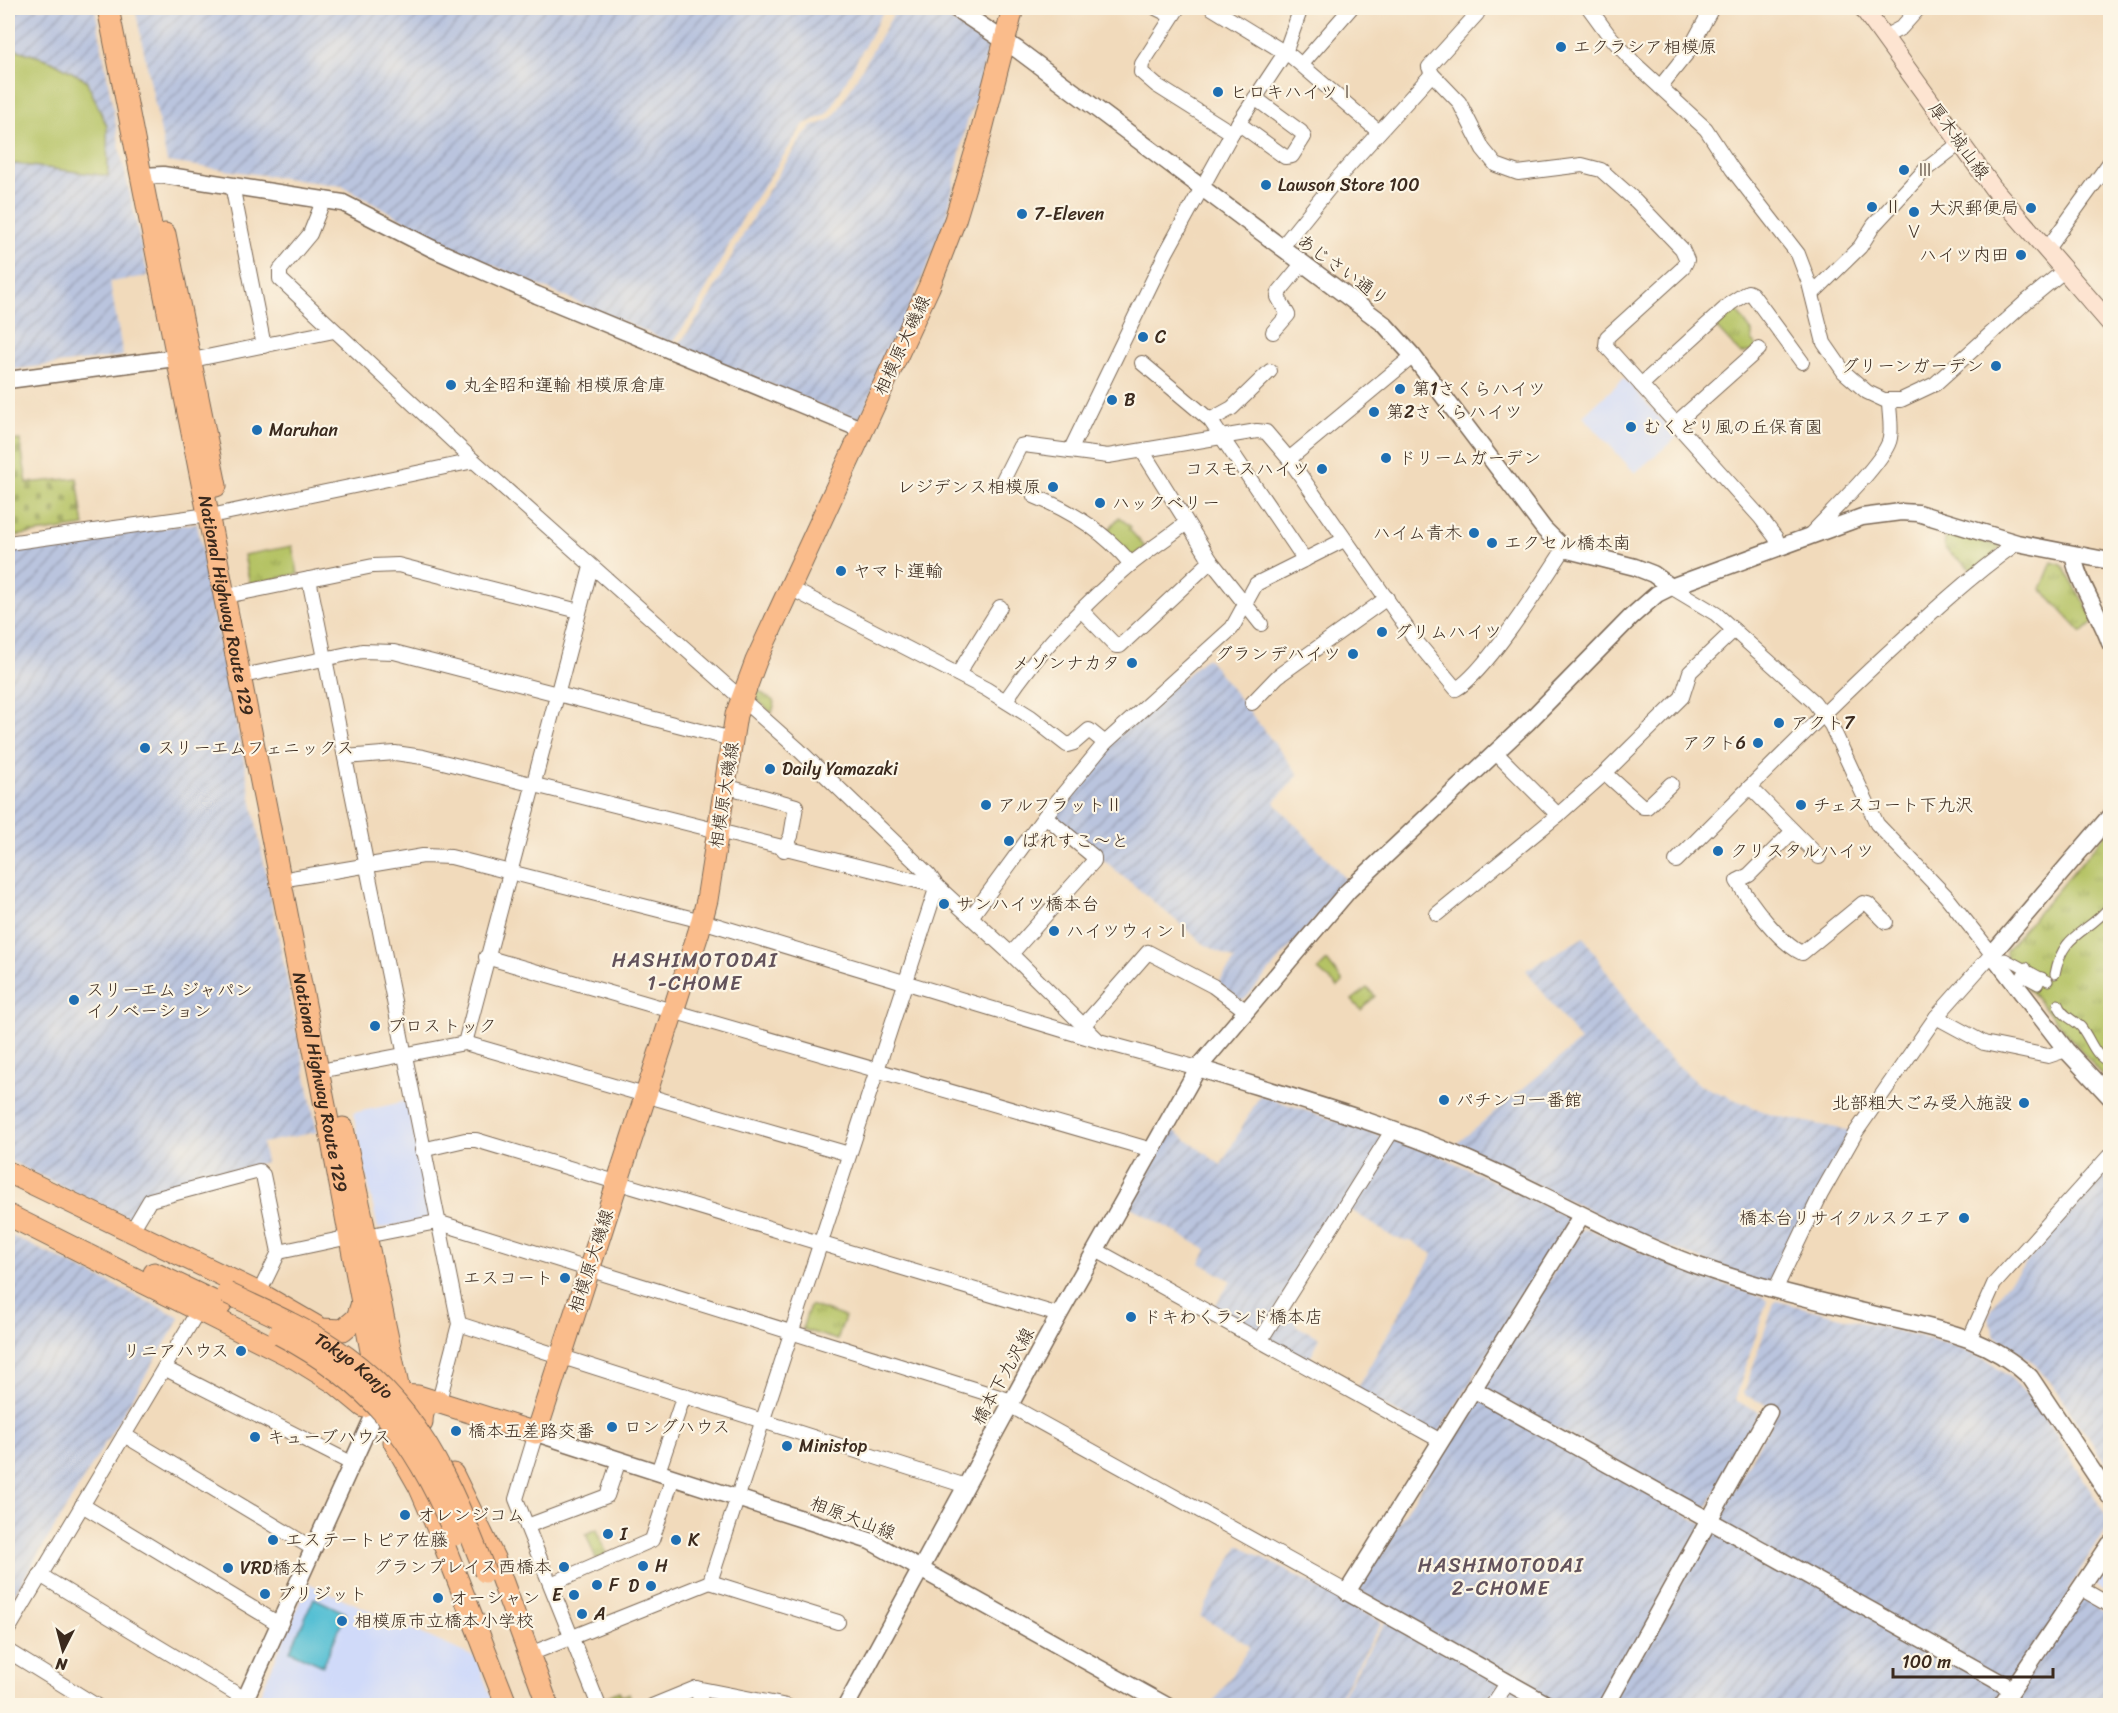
<svg xmlns="http://www.w3.org/2000/svg" width="2118" height="1713" font-family="Sriracha,'Klee One',sans-serif">
  <defs>
    <pattern id="industrial-furrows" width="10" height="10" patternUnits="userSpaceOnUse" patternTransform="scale(1.5)"><rect width="10" height="10" fill="#bac4de"/><path d="M-1 1l2-2M0 10L10 0M9 11l2-2" fill="none" stroke="#989fb3"/></pattern>
    <pattern id="cemetery-stones" width="16" height="16" patternUnits="userSpaceOnUse" patternTransform="scale(1.5)"><rect width="16" height="16" fill="#b5c365"/><path d="M2 7V4a2 2 0 0 1 4 0v3zM10 15v-3a2 2 0 0 1 4 0v3z" fill="#949f53"/></pattern>
    <pattern id="park-tufts" width="24" height="20" patternUnits="userSpaceOnUse" patternTransform="scale(1.5)"><rect width="24" height="20" fill="#b5c365"/><path d="M3 7l-1-3M5 7V3M7 7l1-3M15 17l-1-3M17 17v-4M19 17l1-3" fill="none" stroke="#949f53"/></pattern>
  </defs>
  <rect width="100%" height="100%" fill="#fcf5e5"/>
  <filter id="ink" filterUnits="userSpaceOnUse"><feTurbulence type="fractalNoise" baseFrequency=".0167" numOctaves="2"/><feDisplacementMap in="SourceGraphic" scale="12" xChannelSelector="R" yChannelSelector="G"/><feConvolveMatrix kernelMatrix="1 2 1 2 8 2 1 2 1" color-interpolation-filters="sRGB"/></filter>
  <filter id="wash" filterUnits="userSpaceOnUse"><feTurbulence type="fractalNoise" baseFrequency=".008" numOctaves="4" result="noise"/><feDisplacementMap in="SourceGraphic" scale="24" xChannelSelector="R" yChannelSelector="G"/><feGaussianBlur stdDeviation="1.35" result="paint"/><feColorMatrix in="noise" values="0 0 0 0 0 0 0 0 0 0 0 0 0 0 0 0 0 1.4 0 .05"/><feComposite in="paint" operator="in"/></filter>
  <g filter="url(#wash)">
    <rect width="100%" height="100%" fill="#f1dabb"/>
    <g fill="#d0daf9">
      <path d="M1624,378L1677,437L1635,473L1583,416Z"/>
      <path d="M407,1101L431,1216L429,1219L378,1229L353,1113Z"/>
      <path d="M2110,1561V1594L2098,1587L2096,1583Z"/>
      <path d="M308,1583L476,1658L494,1705L255,1706Z"/>
    </g>
    <g fill="url(#industrial-furrows)">
      <path d="M8,8H95L121,154L148,276L110,282L123,356L8,370Z"/>
      <path d="M135,8H885L833,105L826,115L804,124L744,216L696,309L672,343L460,251L342,186L167,162Z"/>
      <path d="M897,8H934L987,45L988,48L977,97L966,124L945,226L859,421L681,348L680,343L700,315L761,202L804,134L811,127L830,120L837,112Z"/>
      <path d="M197,523L317,1132L262,1143L266,1162L144,1195L132,1219L8,1160V549Z"/>
      <path d="M1207,657L1299,775L1274,802L1348,881L1245,999L1240,1000L1218,983L1235,960L1204,944L1050,815L1107,745Z"/>
      <path d="M1584,937L1654,1044L1700,1085L1772,1115L1856,1132L1775,1290L1645,1237L1455,1145L1580,1041L1526,970Z"/>
      <path d="M1260,1095L1441,1156L1572,1219L1438,1435L1356,1390L1433,1254L1413,1242L1394,1238L1348,1208L1277,1308L1297,1319L1295,1325L1320,1338L1307,1363L1213,1309L1231,1281L1200,1263L1207,1250L1129,1206L1172,1129L1221,1165Z"/>
      <path d="M2110,1168V1460L2105,1462L2051,1383L2034,1363L1995,1336L1988,1317L2003,1289Z"/>
      <path d="M1588,1229L1676,1267L1764,1298L1767,1301L1736,1397L1737,1401L1759,1412L1708,1506L1700,1507L1485,1390L1484,1383L1581,1230Z"/>
      <path d="M8,1234L178,1316L179,1320L8,1605Z"/>
      <path d="M1777,1301L1953,1345L1988,1361L2012,1379L2042,1411L2110,1522L2068,1590L2110,1615V1705L1336,1706L1392,1610L1357,1590L1475,1401L1480,1400L1713,1530L1778,1409L1746,1396L1744,1393L1774,1303Z"/>
      <path d="M1239,1545L1382,1622L1335,1705H1212L1250,1646L1200,1616Z"/>
    </g>
    <path fill="url(#cemetery-stones)" stroke="#787642" stroke-width="1.5" d="M20,440L27,483L77,478L84,526L8,537V441Z"/>
    <g fill="url(#park-tufts)" stroke="#787642" stroke-width="1.5">
      <path d="M1731,303L1752,332V340L1759,349L1741,354L1714,325Z"/>
      <path d="M1119,517L1131,527L1129,529L1145,547L1134,556H1129L1106,533Z"/>
      <path d="M1946,531L2002,547L1973,571L1944,548Z"/>
      <path d="M292,546L298,574L250,584L244,555Z"/>
      <path d="M2052,562L2062,565L2095,621L2082,633L2041,589Z"/>
      <path d="M756,689L775,702L772,713L756,699Z"/>
      <path d="M2110,829V1084L2006,963V950Z"/>
      <path d="M1327,961L1343,982L1338,987L1318,970Z"/>
      <path d="M1367,988L1375,996L1361,1010L1352,1000Z"/>
      <path d="M810,1305L845,1317L837,1340L802,1329Z"/>
      <path d="M597,1529L607,1555L596,1559L586,1534Z"/>
      <path d="M619,1691L621,1696L629,1694L634,1705H608L604,1698Z"/>
    </g>
    <path fill="#b5c365" stroke="#787642" stroke-width="1.5" d="M8,47L52,61L86,80L107,126L108,176L8,163Z"/>
    <path fill="#57c0d4" stroke="#497579" stroke-width="1.5" d="M314,1598L346,1613L323,1666L290,1651Z"/>
  </g>
  <g filter="url(#ink)">
    <g fill="none" stroke-linecap="round" stroke-linejoin="round">
      <defs>
        <g id="pedestrian">
          <path d="M2005,958L2048,981"/>
          <path d="M2026,967L2021,976L2038,985L2042,977"/>
          <path d="M2055,974C2063,931 2087,935 2110,906"/>
          <path d="M2058,1004C2061,1015 2073,1019 2081,1027C2092,1041 2093,1055 2110,1063"/>
          <path d="M2110,1075V1081"/>
        </g>
        <g id="minor">
          <path d="M1156,8L1172,16"/>
          <path d="M1178,8L1142,64L1141,72L1156,85L1232,133"/>
          <path d="M1212,8L1292,57L1379,132"/>
          <path d="M1589,8L1608,34L1635,64L1706,129L1732,169L1798,254L1809,283L1824,343L1844,372L1867,392L1884,400H1901L1935,384L2027,301L2066,269"/>
          <path d="M1884,37L1901,28L1919,8"/>
          <path d="M1302,64L1351,8"/>
          <path d="M1432,74L1429,67L1477,14L1478,8"/>
          <path d="M1660,87L1688,52L1712,8"/>
          <path d="M1238,123L1285,157L1292,156L1304,137L1301,132L1255,98"/>
          <path d="M232,185L264,346"/>
          <path d="M324,199L310,234L280,270V279L474,461L799,750L929,875L937,886L1011,954L1099,1041"/>
          <path d="M1281,248L1335,181L1432,74L1459,102L1483,149L1496,165L1518,173L1582,165L1601,170L1636,201L1682,249L1687,260L1683,268L1607,337L1606,346L1760,517L1776,538L1778,547"/>
          <path d="M2047,249L2110,162"/>
          <path d="M1812,294L1860,247L1874,225L1925,170L1960,143"/>
          <path d="M1273,332L1288,315L1278,297L1279,292L1302,264"/>
          <path d="M192,360L334,331"/>
          <path d="M1142,363L1210,420L1305,560"/>
          <path d="M1641,385L1731,303L1748,292L1752,294L1802,362"/>
          <path d="M1210,420L1232,408L1270,371"/>
          <path d="M1676,423L1759,349"/>
          <path d="M1070,451L1166,253L1232,133L1285,53L1301,8"/>
          <path d="M1143,452L1211,561L1261,624"/>
          <path d="M1289,459L1413,356"/>
          <path d="M1002,482L1020,446L1024,445L1108,456L1257,431L1266,432L1289,459L1416,641L1456,689C1485,674 1544,580 1564,549"/>
          <path d="M1034,496C1072,511 1105,532 1131,564"/>
          <path d="M220,514L474,461"/>
          <path d="M1809,536C1826,517 1887,460 1890,438C1892,426 1889,413 1889,401"/>
          <path d="M8,543L208,515"/>
          <path d="M309,579L459,1324L439,1401"/>
          <path d="M1671,587L1716,614L1814,702L1831,725L1877,824L1946,896L1992,954L1936,1017L1856,1132L1821,1194L1775,1290"/>
          <path d="M790,588L986,689L1031,717L1067,745L1074,743L1089,730L1105,743"/>
          <path d="M236,594L373,566L398,565L579,611"/>
          <path d="M1082,611L1116,646H1120L1211,561"/>
          <path d="M252,674L362,651L394,652L732,739"/>
          <path d="M958,674L1000,607"/>
          <path d="M1006,700C1040,649 1084,604 1130,565C1148,550 1168,538 1186,523"/>
          <path d="M1252,703L1278,676L1387,598"/>
          <path d="M1495,752L1558,815"/>
          <path d="M345,757L395,753L423,757L937,886L710,1582L530,1654"/>
          <path d="M1605,773L1643,807H1647L1671,784"/>
          <path d="M725,786L796,806L791,836L784,850"/>
          <path d="M1750,787L1819,857"/>
          <path d="M1793,831L1749,875L1737,881C1750,902 1779,943 1802,953L1863,903L1868,904L1886,922"/>
          <path d="M1676,861C1742,795 1807,729 1875,665C1920,623 1966,579 2017,543"/>
          <path d="M292,878L423,856L451,857L702,921L1099,1041L1198,1068"/>
          <path d="M1437,914L1558,815L1605,773L1682,697L1690,672L1734,630"/>
          <path d="M971,917L1045,816L1105,743L1232,628L1256,584L1344,540"/>
          <path d="M1011,954L1094,861V857L1045,816"/>
          <path d="M486,957L1152,1150"/>
          <path d="M1936,1017L1984,1043L2048,1056L2066,1050"/>
          <path d="M1084,1025L1148,952L1213,986L1245,1010"/>
          <path d="M465,1043L591,567"/>
          <path d="M330,1069L465,1043L849,1154"/>
          <path d="M422,1150L465,1140H476L1059,1315"/>
          <path d="M131,1232L150,1200L259,1171L263,1175L279,1252"/>
          <path d="M366,1236L437,1222L1012,1401"/>
          <path d="M1096,1250L1441,1441"/>
          <path d="M259,1293L279,1252L350,1237"/>
          <path d="M459,1324L966,1486"/>
          <path d="M1970,1338L1994,1284L2110,1155"/>
          <path d="M1260,1341L1392,1131"/>
          <path d="M164,1368L351,1463"/>
          <path d="M1009,1405L1347,1592"/>
          <path d="M536,1433L516,1499L599,1706"/>
          <path d="M124,1435L312,1548"/>
          <path d="M658,1472L684,1395"/>
          <path d="M82,1505L279,1624"/>
          <path d="M527,1526L607,1496L619,1460"/>
          <path d="M40,1575L245,1699"/>
          <path d="M710,1582L838,1622"/>
          <path d="M551,1584L652,1540L673,1477"/>
          <path d="M2080,1588L2110,1605"/>
          <path d="M8,1630L198,1311"/>
          <path d="M8,1651L97,1706"/>
          <path d="M696,1688L703,1706"/>
          <path d="M652,1706L696,1688L787,1706"/>
          <path d="M1492,1706L1508,1682"/>
        </g>
        <g id="tertiary">
          <path d="M955,8L1018,50L1384,324L1413,356L1544,529L1564,549L1635,567L1653,574L1671,587"/>
          <path d="M141,176L163,175L343,203L431,248L537,295L863,430"/>
          <path d="M8,380L175,358L188,359"/>
          <path d="M2074,555C2073,574 2103,620 2110,643"/>
          <path d="M2110,816L1992,954L2066,1050L2110,1097"/>
          <path d="M1198,1068C1287,1096 1379,1121 1464,1158C1543,1192 1617,1237 1698,1266C1754,1286 1811,1299 1868,1313C1928,1328 1983,1333 2030,1377L2110,1497"/>
          <path d="M1473,1389L2012,1689"/>
          <path d="M536,1433L870,1541L1167,1706"/>
          <path d="M242,1706L374,1415"/>
          <path d="M846,1706L1059,1315L1198,1068L1348,891L1528,722L1632,616L1657,594L1671,587L1862,517L1901,512L1918,513L2017,543L2110,561"/>
          <path d="M1550,1706L1347,1592L1581,1216"/>
          <path d="M1606,1706L1769,1412"/>
          <path d="M2001,1706L2110,1544"/>
        </g>
        <path id="secondary" d="M1863,8L1993,188L2110,323"/>
        <path id="primary" d="M385,1403L400,1395L418,1396L536,1433L699,931L707,900L736,715L756,661L929,287L955,220L980,137L1013,8"/>
        <g id="trunk">
          <path id="s1" d="M108,8L330,1131L374,1367L376,1394"/>
          <path d="M165,234L216,486"/>
          <path d="M343,1128L400,1395"/>
          <path d="M8,1172L259,1293L328,1333"/>
          <path d="M8,1215L296,1359L335,1383L364,1407"/>
          <path d="M154,1273L221,1305"/>
          <path d="M321,1329L343,1330L357,1318L362,1303"/>
          <path d="M422,1423C422,1411 426,1402 439,1401"/>
          <path d="M394,1442L419,1486L439,1532L507,1706"/>
          <path d="M453,1474L494,1558L548,1706"/>
        </g>
      </defs>
      <use href="#pedestrian" stroke="#7b6855" stroke-width="11"/>
      <use href="#minor" stroke="#7b6855" stroke-width="16"/>
      <use href="#tertiary" stroke="#7b6855" stroke-width="19"/>
      <use href="#secondary" stroke="#7b6855" stroke-width="20"/>
      <use href="#primary" stroke="#7b6855" stroke-width="23"/>
      <use href="#trunk" stroke="#7b6855" stroke-width="23"/>
      <use href="#pedestrian" stroke="#fff" stroke-width="9"/>
      <use href="#minor" stroke="#fff" stroke-width="14"/>
      <use href="#tertiary" stroke="#fff" stroke-width="16"/>
      <use href="#secondary" stroke="#fde4d1" stroke-width="18"/>
      <use href="#primary" stroke="#fabc8b" stroke-width="21"/>
      <use href="#trunk" stroke="#fabc8b" stroke-width="21"/>
      <defs>
        <g id="trunk-bridge">
          <path id="s2" d="M227,1293C262,1310 299,1325 332,1347C417,1402 450,1481 485,1572"/>
          <path d="M279,1334C371,1382 416,1440 455,1535"/>
        </g>
      </defs>
      <use href="#trunk-bridge" stroke="#7b6855" stroke-width="23" stroke-linecap="butt"/>
      <use href="#trunk-bridge" stroke="#fabc8b" stroke-width="21"/>
    </g>
  </g>
  <g fill="#1f6fb2" stroke="#fcf5e5" stroke-width="2">
    <circle cx="1561" cy="47" r="6"/>
    <circle cx="1218" cy="92" r="6"/>
    <circle cx="1904" cy="170" r="6"/>
    <circle cx="1266" cy="185" r="6"/>
    <circle cx="1872" cy="207" r="6"/>
    <circle cx="2031" cy="208" r="6"/>
    <circle cx="1914" cy="212" r="6"/>
    <circle cx="1022" cy="214" r="6"/>
    <circle cx="2021" cy="255" r="6"/>
    <circle cx="1143" cy="337" r="6"/>
    <circle cx="1996" cy="366" r="6"/>
    <circle cx="451" cy="385" r="6"/>
    <circle cx="1400" cy="389" r="6"/>
    <circle cx="1112" cy="400" r="6"/>
    <circle cx="1374" cy="412" r="6"/>
    <circle cx="1631" cy="427" r="6"/>
    <circle cx="257" cy="430" r="6"/>
    <circle cx="1386" cy="458" r="6"/>
    <circle cx="1322" cy="469" r="6"/>
    <circle cx="1053" cy="487" r="6"/>
    <circle cx="1100" cy="503" r="6"/>
    <circle cx="1474" cy="533" r="6"/>
    <circle cx="1492" cy="543" r="6"/>
    <circle cx="841" cy="571" r="6"/>
    <circle cx="1382" cy="632" r="6"/>
    <circle cx="1353" cy="654" r="6"/>
    <circle cx="1132" cy="663" r="6"/>
    <circle cx="1779" cy="723" r="6"/>
    <circle cx="1758" cy="743" r="6"/>
    <circle cx="145" cy="748" r="6"/>
    <circle cx="770" cy="769" r="6"/>
    <circle cx="986" cy="805" r="6"/>
    <circle cx="1801" cy="805" r="6"/>
    <circle cx="1009" cy="841" r="6"/>
    <circle cx="1718" cy="851" r="6"/>
    <circle cx="944" cy="904" r="6"/>
    <circle cx="1054" cy="931" r="6"/>
    <circle cx="74" cy="1000" r="6"/>
    <circle cx="375" cy="1026" r="6"/>
    <circle cx="1444" cy="1100" r="6"/>
    <circle cx="2024" cy="1103" r="6"/>
    <circle cx="1964" cy="1218" r="6"/>
    <circle cx="565" cy="1278" r="6"/>
    <circle cx="1131" cy="1317" r="6"/>
    <circle cx="241" cy="1351" r="6"/>
    <circle cx="612" cy="1427" r="6"/>
    <circle cx="456" cy="1431" r="6"/>
    <circle cx="255" cy="1437" r="6"/>
    <circle cx="787" cy="1446" r="6"/>
    <circle cx="405" cy="1515" r="6"/>
    <circle cx="608" cy="1534" r="6"/>
    <circle cx="273" cy="1540" r="6"/>
    <circle cx="676" cy="1540" r="6"/>
    <circle cx="643" cy="1566" r="6"/>
    <circle cx="564" cy="1567" r="6"/>
    <circle cx="228" cy="1568" r="6"/>
    <circle cx="597" cy="1585" r="6"/>
    <circle cx="651" cy="1586" r="6"/>
    <circle cx="265" cy="1594" r="6"/>
    <circle cx="574" cy="1595" r="6"/>
    <circle cx="438" cy="1598" r="6"/>
    <circle cx="582" cy="1614" r="6"/>
    <circle cx="342" cy="1621" r="6"/>
  </g>
  <g text-anchor="middle" dominant-baseline="central" stroke-width="4.5" stroke-linejoin="round" paint-order="stroke">
    <g font-size="18" fill="#3b2a1e" stroke="#fcf5e5" text-anchor="start">
      <text x="1573" y="47">エクラシア相模原</text>
      <text x="1230" y="92">ヒロキハイツⅠ</text>
      <text x="1916" y="170">Ⅲ</text>
      <text x="1278" y="185">Lawson Store 100</text>
      <text x="1884" y="207">Ⅱ</text>
      <text x="2019" y="208" text-anchor="end">大沢郵便局</text>
      <text x="1034" y="214">7-Eleven</text>
      <text x="1914" y="232" text-anchor="middle">Ⅴ</text>
      <text x="2009" y="255" text-anchor="end">ハイツ内田</text>
      <text x="1155" y="337">C</text>
      <text x="1984" y="366" text-anchor="end">グリーンガーデン</text>
      <text x="463" y="385">丸全昭和運輸 相模原倉庫</text>
      <text x="1412" y="389">第1さくらハイツ</text>
      <text x="1124" y="400">B</text>
      <text x="1386" y="412">第2さくらハイツ</text>
      <text x="1643" y="427">むくどり風の丘保育園</text>
      <text x="269" y="430">Maruhan</text>
      <text x="1398" y="458">ドリームガーデン</text>
      <text x="1310" y="469" text-anchor="end">コスモスハイツ</text>
      <text x="1041" y="487" text-anchor="end">レジデンス相模原</text>
      <text x="1112" y="503">ハックベリー</text>
      <text x="1462" y="533" text-anchor="end">ハイム青木</text>
      <text x="1504" y="543">エクセル橋本南</text>
      <text x="853" y="571">ヤマト運輸</text>
      <text x="1394" y="632">グリムハイツ</text>
      <text x="1341" y="654" text-anchor="end">グランデハイツ</text>
      <text x="1120" y="663" text-anchor="end">メゾンナカタ</text>
      <text x="1791" y="723">アクト7</text>
      <text x="1746" y="743" text-anchor="end">アクト6</text>
      <text x="157" y="748">スリーエムフェニックス</text>
      <text x="782" y="769">Daily Yamazaki</text>
      <text x="998" y="805">アルフラットⅡ</text>
      <text x="1813" y="805">チェスコート下九沢</text>
      <text x="1021" y="841">ぱれすこ～と</text>
      <text x="1730" y="851">クリスタルハイツ</text>
      <text x="956" y="904">サンハイツ橋本台</text>
      <text x="1066" y="931">ハイツウィンⅠ</text>
      <text x="86" y="990">スリーエム ジャパン<tspan x="86" dy="21">イノベーション</tspan></text>
      <text x="387" y="1026">プロストック</text>
      <text x="1456" y="1100">パチンコ一番館</text>
      <text x="2012" y="1103" text-anchor="end">北部粗大ごみ受入施設</text>
      <text x="1952" y="1218" text-anchor="end">橋本台リサイクルスクエア</text>
      <text x="553" y="1278" text-anchor="end">エスコート</text>
      <text x="1143" y="1317">ドキわくランド橋本店</text>
      <text x="229" y="1351" text-anchor="end">リニアハウス</text>
      <text x="624" y="1427">ロングハウス</text>
      <text x="468" y="1431">橋本五差路交番</text>
      <text x="267" y="1437">キューブハウス</text>
      <text x="799" y="1446">Ministop</text>
      <text x="417" y="1515">オレンジコム</text>
      <text x="620" y="1534">I</text>
      <text x="285" y="1540">エステートピア佐藤</text>
      <text x="688" y="1540">K</text>
      <text x="655" y="1566">H</text>
      <text x="552" y="1567" text-anchor="end">グランプレイス西橋本</text>
      <text x="240" y="1568">VRD橋本</text>
      <text x="609" y="1585">F</text>
      <text x="639" y="1586" text-anchor="end">D</text>
      <text x="277" y="1594">ブリジット</text>
      <text x="562" y="1595" text-anchor="end">E</text>
      <text x="450" y="1598">オーシャン</text>
      <text x="594" y="1614">A</text>
      <text x="354" y="1621">相模原市立橋本小学校</text>
    </g>
    <g font-size="18" fill="#3b2a1e" stroke="#fcf5e5">
      <text transform="translate(1959 141) rotate(54)">厚木城山線</text>
      <text transform="translate(1343 270) rotate(36)">あじさい通り</text>
      <text transform="translate(902 345) rotate(-65)">相模原大磯線</text>
      <text stroke="none"><textPath href="#s1" startOffset="609">National Highway Route 129</textPath></text>
      <text transform="translate(724 795) rotate(-81)">相模原大磯線</text>
      <text stroke="none"><textPath href="#s1" startOffset="1095">National Highway Route 129</textPath></text>
      <text transform="translate(591 1261) rotate(-72)">相模原大磯線</text>
      <text stroke="none"><textPath href="#s2" startOffset="147">Tokyo Kanjo</textPath></text>
      <text transform="translate(1003 1376) rotate(-61)">橋本下九沢線</text>
      <text transform="translate(853 1518) rotate(21)">相原大山線</text>
    </g>
    <g font-size="20" letter-spacing="1.5" fill="#62525b" stroke="#fcf5e5">
      <text x="695" y="960">HASHIMOTODAI<tspan x="695" dy="23">1-CHOME</tspan></text>
      <text x="1501" y="1565">HASHIMOTODAI<tspan x="1501" dy="23">2-CHOME</tspan></text>
    </g>
  </g>
  <rect width="2118" height="1713" fill="none" stroke="#fcf5e5" stroke-width="30"/>
  <g transform="translate(63 1650) rotate(186)" stroke="#fcf5e5" stroke-width="4.5" paint-order="stroke">
  <path d="M0-4.5L10 22L0 15L-10 22Z" fill="#3b2a1e"/>
  <text y="-9" font-size="16" font-weight="bold" text-anchor="middle" fill="#3b2a1e">N</text>
  </g>
  <path d="M1893 1668v9h160v-9" fill="none" stroke="#3b2a1e" stroke-width="3"/>
  <text x="1902" y="1668" font-size="18" fill="#3b2a1e" stroke="#fcf5e5" stroke-width="4.5" paint-order="stroke">100 m</text>
</svg>
